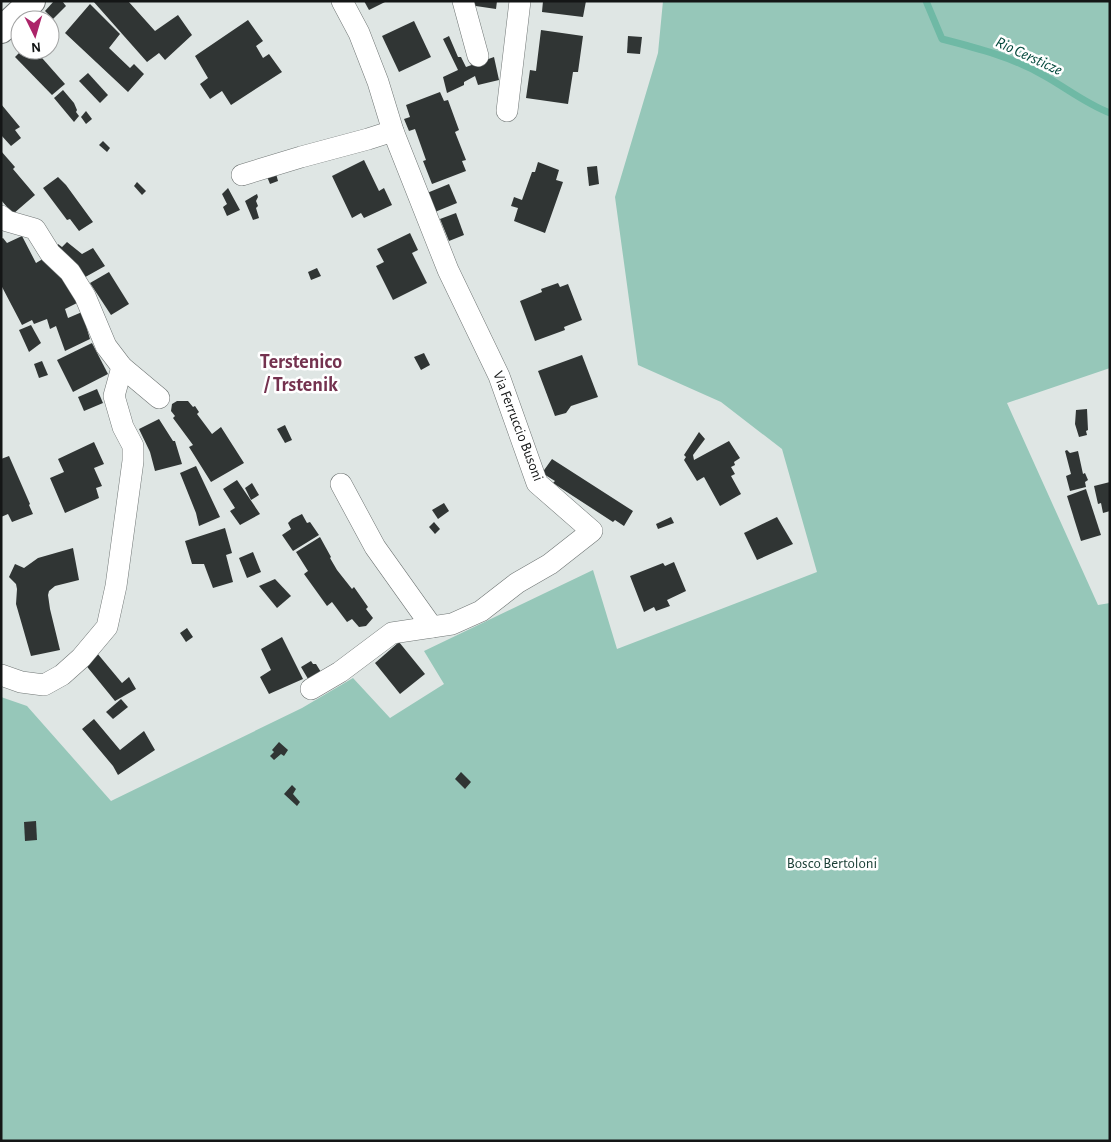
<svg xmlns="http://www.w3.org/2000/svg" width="1111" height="1142" font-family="'Alegreya Sans',sans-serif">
  <rect width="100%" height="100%" fill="#dfe6e4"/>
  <path fill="#96c7b9" d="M663,1H1110V368L1007,403L1098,605L1110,603V1141H1V697L27,706L111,801L302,708L353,678L390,718L444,684L424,651L593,570L617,649L817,572L782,449L721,402L638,365L615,197L658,53Z"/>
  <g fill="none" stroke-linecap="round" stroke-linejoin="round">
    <path stroke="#6fb9a5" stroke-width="7" d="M926,1L942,39C977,48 1012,57 1043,75C1065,87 1086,104 1110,113"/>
  </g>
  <g fill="#303534">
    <path d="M54,1H62L66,6L53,19L45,11Z"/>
    <path d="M93,1H128L155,31L178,15L192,35L165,60L159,53L147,62Z"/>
    <path d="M364,1H387L369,10Z"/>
    <path d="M469,1H497L496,9L469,5Z"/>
    <path d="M543,1H586L583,17L542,12Z"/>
    <path d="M90,4L120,34L109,48L130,68L134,64L144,74L128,92L65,33Z"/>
    <path d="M248,20L263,41L256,46L263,58L269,54L282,72L231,105L222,91L210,99L200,84L208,78L195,56Z"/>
    <path d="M414,21L431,57L399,72L382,36Z"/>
    <path d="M541,30L583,36L578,72H573L568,104L526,98L530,70L536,71Z"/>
    <path d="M449,36L458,57H461L466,67L494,57L499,80L478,85L475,76L464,82V85L447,93L443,77L458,70L443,39Z"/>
    <path d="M628,36L642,37L640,54L627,53Z"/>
    <path d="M22,50H35L65,84L52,95L15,57Z"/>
    <path d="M88,73L108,95L100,103L79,81Z"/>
    <path d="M63,90L74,103L77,110L76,112L79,116L74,122L54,98Z"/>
    <path d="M440,92L444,101L448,100L459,130L455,132L466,160L462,161L466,171L432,184L423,161L426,160L415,129L409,131L404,119L410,117L406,105Z"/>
    <path d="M1,104L20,127L15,130L21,138L11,146L1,135Z"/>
    <path d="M86,111L92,119L86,124L81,117Z"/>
    <path d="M103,141L110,148L107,152L99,145Z"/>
    <path d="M1,151L15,167L13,169L35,195L13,214L1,200Z"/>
    <path d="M364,160L379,191L384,188L392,205L364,218L361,213L352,218L332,176Z"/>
    <path d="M538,162L559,170L556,180L563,182L545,233L514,221L518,208L511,206L514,197L522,200L532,172H535Z"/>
    <path d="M597,166L599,184L589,186L587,167Z"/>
    <path d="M275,170L278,181L270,184L266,174Z"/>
    <path d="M58,177L66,185L93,222L79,231L70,219L67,220L43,188Z"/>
    <path d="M137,182L146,191L142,195L134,186Z"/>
    <path d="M449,184L457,203L435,212L427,193Z"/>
    <path d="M228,188L240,210L227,216L223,207L227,204L222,194Z"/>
    <path d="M257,194L258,197L256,201L258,206L256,208L259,218L253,220L245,201Z"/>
    <path d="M456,213L464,235L449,241L440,219Z"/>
    <path d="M410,233L418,250L412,253L427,283L393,300L376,266L384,262L377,249Z"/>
    <path d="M22,236L36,263L46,257L79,302L65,309L68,318L82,312L90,339L65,351L56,326L50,329L47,319L34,324L32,320L22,325L1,285V239L3,238L7,243Z"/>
    <path d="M67,242L82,254L93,248L105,266L80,280L55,250L58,244L62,247Z"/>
    <path d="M317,268L321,276L311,280L308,272Z"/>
    <path d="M109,272L129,304L111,315L90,283Z"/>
    <path d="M558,283L560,287L568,284L582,320L564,327L565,330L535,341L520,301L542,292L541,289Z"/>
    <path d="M31,325L41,343L29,352L19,330Z"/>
    <path d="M92,343L108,374L73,392L57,360Z"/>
    <path d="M424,353L430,365L421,370L414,357Z"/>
    <path d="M582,355L598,397L571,406L566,413L555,416L538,371Z"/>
    <path d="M42,361L48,375L39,378L34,364Z"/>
    <path d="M97,389L103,403L84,411L78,397Z"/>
    <path d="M177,401H188L193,407L195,406L199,412L197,414L212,434L221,427L244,463L211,482L189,447L193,445L173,418L175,416L171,411L172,404Z"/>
    <path d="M1087,409L1088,430L1086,431L1087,435L1079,437L1075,424L1076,410Z"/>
    <path d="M159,419L173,441H175L182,464L155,471L150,452L139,429Z"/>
    <path d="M285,425L292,440L285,443L277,429Z"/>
    <path d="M699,432L705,439L693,455L694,460L729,441L740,458L734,462L735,465L731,467L735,474L731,476L741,494L720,506L704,477L697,481L684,460L686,457L684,455Z"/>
    <path d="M94,442L104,464L94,468L102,486L96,488L99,498L65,513L50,478L64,472L58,459Z"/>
    <path d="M1067,450L1070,453L1078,451L1083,474L1085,473L1088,480L1085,482L1086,487L1070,491L1066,476L1071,474L1065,451Z"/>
    <path d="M9,456L30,504L29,505L33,514L12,522L8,514L1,517V459Z"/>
    <path d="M552,459L633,511L624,526L615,520L613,522L553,483L555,481L542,473Z"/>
    <path d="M196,466L220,517L199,526L196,513L180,473Z"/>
    <path d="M237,480L260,514L240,525L230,511L235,508L223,489Z"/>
    <path d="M1110,482V511L1103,513L1101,503L1098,504L1094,486Z"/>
    <path d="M252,483L259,495L251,500L245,488Z"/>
    <path d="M1086,489L1101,535L1081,541L1067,496Z"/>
    <path d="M444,503L449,511L438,519L432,510Z"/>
    <path d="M302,514L307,523L310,522L319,535L293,551L282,535L291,529L288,523L292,519Z"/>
    <path d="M671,517L674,523L658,529L656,524Z"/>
    <path d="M777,517L793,544L757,560L744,533Z"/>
    <path d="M434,522L440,529L435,534L429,527Z"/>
    <path d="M225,528L232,553L226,555L233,582L213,588L204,564H192L185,541Z"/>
    <path d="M320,537L331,557L330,558L337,570L352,589L354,587L368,607L366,609L373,618L366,626L359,627L352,619L347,622L332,602L327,606L304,574L308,571L296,552Z"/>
    <path d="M73,548L79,580L55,586L49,591L48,595L50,609L60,650L31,656L16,604L17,589L16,584L9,577L15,564L24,568L38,558Z"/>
    <path d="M253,552L261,572L247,578L239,558Z"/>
    <path d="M674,562L686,591L667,600L670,606L656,611L654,607L644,612L630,576L663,563L665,566Z"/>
    <path d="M275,579L291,596L277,608L259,586Z"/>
    <path d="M187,628L193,637L186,642L180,633Z"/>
    <path d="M282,637L303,679L269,694L260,677L271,670L261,649Z"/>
    <path d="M399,642L425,674L400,694L375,663Z"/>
    <path d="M97,653L122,683L129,677L136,689L115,701L84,663Z"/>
    <path d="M311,661L313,664H316L324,677L311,684L301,667Z"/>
    <path d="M121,699L128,707L113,719L106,712Z"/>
    <path d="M94,719L120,750L144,731L155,750L118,775L113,766L82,729Z"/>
    <path d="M279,742L288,750L284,756L281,754L274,760L270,756L274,752L272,750Z"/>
    <path d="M461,772L471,782L465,789L455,779Z"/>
    <path d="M292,785L296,789L293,794L300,802L297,806L284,794Z"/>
    <path d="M36,821L37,840L25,841L24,822Z"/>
  </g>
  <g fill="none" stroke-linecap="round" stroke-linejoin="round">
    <defs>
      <g id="minor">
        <path d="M463,1L478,56"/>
        <path d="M507,111L520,1"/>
        <path d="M242,175L301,157L368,139L393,131"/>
        <path d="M1,216L7,221L35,229L50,253L70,272L85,296L106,346L122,367L159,398"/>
        <path d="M341,484L375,547L432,627"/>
        <path d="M1,675L21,682L44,685L62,675L81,658L107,627L116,586L133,461V446L123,427L114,396L122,367"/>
        <path d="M311,689L340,672L392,633L452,624L481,611L517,583L550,564L592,531L537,483L499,376L448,270L393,131L378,82L359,33L342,1"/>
      </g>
      <path id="tertiary" d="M1,30L32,1"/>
    </defs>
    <use href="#minor" stroke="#707675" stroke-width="22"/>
    <use href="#tertiary" stroke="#707675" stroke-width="28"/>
    <use href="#minor" stroke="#fff" stroke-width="21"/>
    <use href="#tertiary" stroke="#fff" stroke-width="26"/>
  </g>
  <g text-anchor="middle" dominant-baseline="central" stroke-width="5" stroke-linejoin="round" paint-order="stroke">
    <g font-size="15" fill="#141616" stroke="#fff">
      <text transform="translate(518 426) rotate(69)">Via Ferruccio Busoni</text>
    </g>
    <g font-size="15" fill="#1c4037" stroke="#fff">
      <text x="832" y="863">Bosco Bertoloni</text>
    </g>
    <g font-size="16" font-style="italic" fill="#03483b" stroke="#fff">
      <text transform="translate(1029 56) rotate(25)">Rio Cersticze</text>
    </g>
    <g font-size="20" font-weight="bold" fill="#74324f" stroke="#fff">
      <text x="301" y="362">Terstenico<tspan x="301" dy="23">/ Trstenik</tspan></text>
    </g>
  </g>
  <rect width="1111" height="1142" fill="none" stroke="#141616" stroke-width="5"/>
  <g transform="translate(35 35) rotate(175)"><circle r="24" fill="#ffffff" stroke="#a1a2a2"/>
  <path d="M0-4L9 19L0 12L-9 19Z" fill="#ac2469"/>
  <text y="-8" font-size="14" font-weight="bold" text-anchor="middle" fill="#141616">N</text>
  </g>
</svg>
